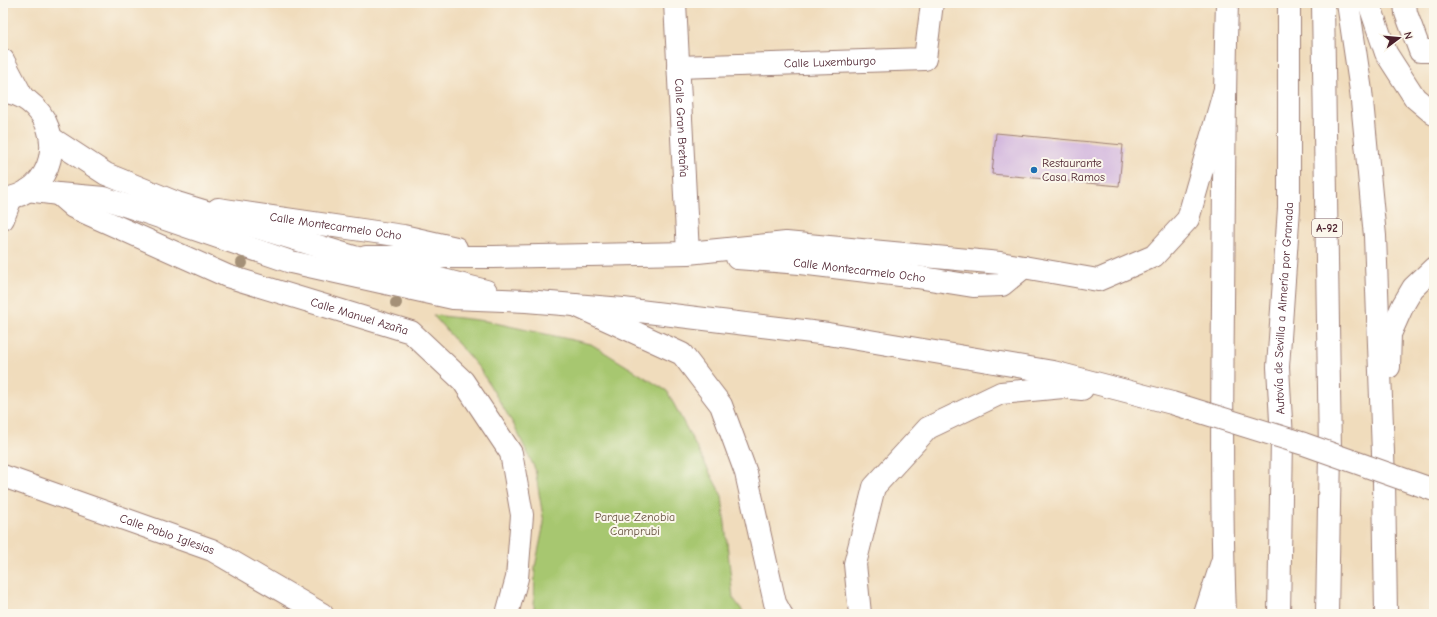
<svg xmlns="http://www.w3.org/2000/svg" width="1437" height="617" font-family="'Comic Neue',sans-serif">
  <rect width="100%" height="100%" fill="#fbf7ec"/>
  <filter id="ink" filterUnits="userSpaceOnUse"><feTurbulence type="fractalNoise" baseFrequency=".025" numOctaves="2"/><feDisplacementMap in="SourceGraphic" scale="8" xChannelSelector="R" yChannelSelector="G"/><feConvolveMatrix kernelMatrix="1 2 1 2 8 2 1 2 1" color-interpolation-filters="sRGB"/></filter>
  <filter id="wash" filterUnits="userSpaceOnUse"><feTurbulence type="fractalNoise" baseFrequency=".012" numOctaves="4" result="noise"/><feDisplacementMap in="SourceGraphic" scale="16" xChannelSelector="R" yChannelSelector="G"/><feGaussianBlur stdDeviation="0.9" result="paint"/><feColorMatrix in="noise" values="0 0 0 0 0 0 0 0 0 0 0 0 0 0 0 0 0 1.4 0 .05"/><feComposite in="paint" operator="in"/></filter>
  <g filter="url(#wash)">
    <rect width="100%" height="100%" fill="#f0dcbc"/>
    <path fill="#a7c76f" stroke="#78734d" d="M433,315L486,321L591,344L667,391L722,496L733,598L745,614H532L534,610L535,567L544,523L535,469L515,427L480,369Z"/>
    <g id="blocks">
      <path fill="#d3b7de" d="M996,133L1123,145L1119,186L992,174Z"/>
    </g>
  </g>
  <g filter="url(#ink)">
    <use href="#blocks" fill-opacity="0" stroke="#9d7e74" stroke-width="1"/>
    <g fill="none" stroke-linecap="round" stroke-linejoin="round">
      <defs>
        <g id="minor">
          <path id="s1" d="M675,3L688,253"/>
          <path d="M1405,3L1406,13L1420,51H1434"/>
          <path id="s2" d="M678,67L925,59L932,3"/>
          <path id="s3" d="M58,194L73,207L227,276L411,332L463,381L511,453L522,515L517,578L507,614"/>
          <path id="s4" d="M218,209L403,236L456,248"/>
          <path d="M3,219L11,198"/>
          <path d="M366,257H493L688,253L786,243L1000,263L1098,280L1154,256L1188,219L1225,89"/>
          <path id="s5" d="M737,258L800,263L917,277L973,286L1002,285L1024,267"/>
          <path id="s6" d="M3,476L212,550L322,614"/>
          <path d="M1384,480L1386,614"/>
          <path d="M1225,614C1221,511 1222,407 1223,304C1224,204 1224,103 1227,3"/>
        </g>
        <g id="major">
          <path d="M3,60L22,96"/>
          <path d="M3,92C12,92 21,96 28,101C68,131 54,194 3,199"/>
          <path d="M51,138L106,174L177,203L354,257L486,291"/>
          <path d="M28,190L58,194L104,198L291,262L453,298L526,301L623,309L828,334L1053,372L1172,403"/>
          <path d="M1389,367L1390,334L1403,305L1413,288L1434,268"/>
          <path d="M1386,610V614"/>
          <path d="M860,614L855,564L874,487L928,428L1001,393L1063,387L1082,389"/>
          <path d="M1205,614L1223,559"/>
        </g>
        <g id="highway">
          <path d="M1323,3L1330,452L1327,614"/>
          <path d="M1348,3L1361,91L1375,236L1384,480"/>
          <path d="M1369,3L1386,53L1415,98L1434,114"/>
          <path d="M575,305L682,354L721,405L746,473L775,603L781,614"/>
          <path id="s7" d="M1279,614L1282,439L1278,367L1289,208V3"/>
        </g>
      </defs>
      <use href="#minor" stroke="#9d7e74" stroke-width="24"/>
      <use href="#major" stroke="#9d7e74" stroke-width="24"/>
      <use href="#highway" stroke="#9d7e74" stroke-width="24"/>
      <use href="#minor" stroke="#fff" stroke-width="22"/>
      <use href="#major" stroke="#fff" stroke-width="22"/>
      <use href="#highway" stroke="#fff" stroke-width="22"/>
      <defs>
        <path id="major-bridge" d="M1172,403L1304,444L1434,490"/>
      </defs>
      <use href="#major-bridge" stroke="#9d7e74" stroke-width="24" stroke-linecap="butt"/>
      <use href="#major-bridge" stroke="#fff" stroke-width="22"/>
    </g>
    <g fill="#a49077">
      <circle cx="242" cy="263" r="6"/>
      <circle cx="396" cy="303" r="6"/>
    </g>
  </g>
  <circle fill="#1f6fb2" stroke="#fbf7ec" stroke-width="1.5" cx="1034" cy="170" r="4"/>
  <g text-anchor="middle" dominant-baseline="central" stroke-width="4" stroke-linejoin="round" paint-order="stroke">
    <rect fill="#fbf7ec" stroke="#7f6065" stroke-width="1" x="1312" y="219" width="30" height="18" rx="3"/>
    <g font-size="11" font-weight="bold" fill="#4a1f2b">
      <text x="1327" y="228">A-92</text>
    </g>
    <g font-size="12" fill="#4a1f2b" stroke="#fbf7ec">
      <text stroke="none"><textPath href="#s2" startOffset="152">Calle Luxemburgo</textPath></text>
      <text stroke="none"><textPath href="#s1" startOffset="125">Calle Gran Bretaña</textPath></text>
      <text stroke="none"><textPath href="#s4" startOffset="119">Calle Montecarmelo Ocho</textPath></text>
      <text stroke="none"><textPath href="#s5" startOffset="123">Calle Montecarmelo Ocho</textPath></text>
      <text stroke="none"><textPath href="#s7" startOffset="306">Autovía de Sevilla a Almería por Granada</textPath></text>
      <text stroke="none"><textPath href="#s3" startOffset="327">Calle Manuel Azaña</textPath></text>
      <text stroke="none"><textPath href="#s6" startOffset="174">Calle Pablo Iglesias</textPath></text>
    </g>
    <g font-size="12" fill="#4a1f2b" stroke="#fbf7ec" text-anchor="start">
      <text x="1042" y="163">Restaurante<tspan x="1042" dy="14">Casa Ramos</tspan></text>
    </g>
    <g font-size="12" fill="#66513f" stroke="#fbf7ec">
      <text x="635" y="517">Parque Zenobia<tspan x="635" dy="14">Camprubi</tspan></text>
    </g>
  </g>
  <rect width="1437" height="617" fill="none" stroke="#fbf7ec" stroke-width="16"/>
  <g transform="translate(1399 38) rotate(74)" stroke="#fbf7ec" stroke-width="3" paint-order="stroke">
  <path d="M0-3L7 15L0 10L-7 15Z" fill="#4a1f2b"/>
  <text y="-6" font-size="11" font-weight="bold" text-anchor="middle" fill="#4a1f2b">N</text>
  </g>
</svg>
